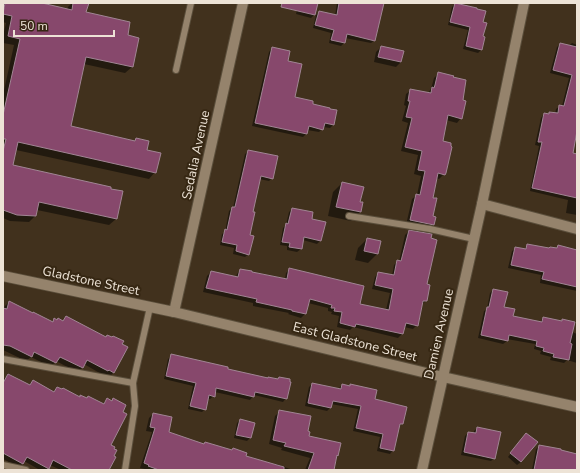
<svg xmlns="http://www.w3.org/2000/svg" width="580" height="473" font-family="'Nunito Sans',sans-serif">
  <rect width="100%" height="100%" fill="#41311d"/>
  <g fill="#0007">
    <path d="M3,3H43L42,4L67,10L68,7L72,3H85V13L126,36L132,67L125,73L84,64L70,127L134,142L136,139L146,151L155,172L149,179L16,150L12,166L122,192L116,219L109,225L37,210L35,216L29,222L10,221L3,218V95L14,45L3,43V36L6,23L3,22Z"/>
    <path d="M289,3H317L314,15L311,18L296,14L298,6Z"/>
    <path d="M337,3H383L375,40L371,43L345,38L344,43L341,46L329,43L331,33L313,28L316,15L319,12L335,16Z"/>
    <path d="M455,4L482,23L481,50L478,53L463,49L468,30L448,25L452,7Z"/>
    <path d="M572,43L577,45V126L571,153L577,155V215L566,213L568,200L530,191L539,146L535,145L541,118L544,114L547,115L549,113L555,114L556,109L560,106H562L569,78L550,73L557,47L560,44L569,46Z"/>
    <path d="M381,47L401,62L396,67L374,62L376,52Z"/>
    <path d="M272,48L287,62L294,98L312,105L336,111L333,125L330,128L323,127L322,129L319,132L307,130L306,134L303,137L252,126L269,52Z"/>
    <path d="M438,74L462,101L461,118L457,123L446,120L441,142L444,174L439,179L436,178L432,198L431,217L433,225L429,229L406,225L412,199L417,195L421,176L414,174L418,155L401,151L408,123L402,121L406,106L404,105L406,94L411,90L428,93L431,89L434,78Z"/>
    <path d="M249,151L272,178L269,181L259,179L248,236L249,254L245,257L233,254L234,248L220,245L222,234L225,232L229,211L232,208H233L245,154Z"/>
    <path d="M342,183L359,202L362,203L360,212L351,221L328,216L333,192Z"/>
    <path d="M292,209L310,219L321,240L317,244L303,240L301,249L297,252L287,250V246L280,245L283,228L286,225L289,212Z"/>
    <path d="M409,231L426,285V301L421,305L417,325L413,329L404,327L402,334L398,338L353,327L350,330L337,327L339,316L331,314L332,312L328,311V308L308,303L305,314L301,318L288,314L289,313L253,306V303L203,292L207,276L211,272L236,277L237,274L240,270L285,279L286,273L290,269L359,304L386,310L390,293L372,289L375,277L378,273L392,276L394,265L398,261L399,262L405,235Z"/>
    <path d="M367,239L377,254L368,263L355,260L358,248Z"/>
    <path d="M527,246L556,249L558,246L577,251V291L540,283L541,275L508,268L512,251L516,248L524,249Z"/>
    <path d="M493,290L503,307L512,317L540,322L543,318L561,322L562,320L572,332L577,334V363L567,360L564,363L550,360L551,357L540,354L541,351L534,349L535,344L507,339V341L503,344L478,338L484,311L487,309L490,293Z"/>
    <path d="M9,302L52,322L55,319L62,321L66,318L106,338L127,347L113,373L109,377L104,374L103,375L84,364L82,368L77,372L56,361L51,367L31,357L26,361L3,350V308H4L5,306Z"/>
    <path d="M171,356L227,370L277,380L279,378L286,398L283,402L254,395L250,400L215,392L214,396L210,399H207L205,409L202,412L188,409L193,386L164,379L168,359Z"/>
    <path d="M8,375L28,386L33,381L53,392L57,388L79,398L102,405L107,399L111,402L113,400L108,470H61L50,465L46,470H40L24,461L19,467L3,459V380Z"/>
    <path d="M312,384L339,390V388L342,385L349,386L351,385L374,400L402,424L398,427L393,450L390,454L377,451L380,437L353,431L358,409L331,404L330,408L327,411L305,406L309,387Z"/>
    <path d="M280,411L306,432L308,437L340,443L334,470H305L310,458L281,450L282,448L269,444L275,416Z"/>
    <path d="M153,414L168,433L245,457L275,465L276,464L293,470H145V469L140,468L152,432L146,431L149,418Z"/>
    <path d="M240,420L250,438L247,441L234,438L237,423Z"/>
    <path d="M477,428L494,458L491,461L461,455L465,436L468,433L473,434L474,431Z"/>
    <path d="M523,437L521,462L517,465L508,457Z"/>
    <path d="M540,446L577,455V470H532L536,449Z"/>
  </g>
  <g fill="#87486c" stroke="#a18594">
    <path d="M5,3H42L72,10L73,3H89L86,12L130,22L128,35L139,38L133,67L86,57L71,126L135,141L136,138L149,141L147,150L161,153L156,173L18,142L13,165L111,187V189L123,191L117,219L39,202L36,216L17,215L3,210V151L6,139H3V115L20,39L8,36L12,16L3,14Z"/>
    <path d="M282,3H318L315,15L281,7Z"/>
    <path d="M339,3H384L375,41L347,34L345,43L331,40L334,30L315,25L319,11L337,15Z"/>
    <path d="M455,3L477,8V9L486,11L483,22L487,23L483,36L485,37L482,50L466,46L470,27L450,22Z"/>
    <path d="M560,43L577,47V131L573,153L577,154V198L532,188L542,142H538L544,113L549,114V112L558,113L559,105L564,106L572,75L553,70Z"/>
    <path d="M381,46L404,51L401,62L378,57Z"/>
    <path d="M272,47L290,51L288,61L302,64L295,97L313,101V104L330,108V109L337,110L334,125L325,123L323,130L309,126L307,134L255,123Z"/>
    <path d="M438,72L454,76L453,77L466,80L463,100L466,101L462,119L448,115L443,141L451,143V146L452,147L446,173L445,175L438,173L433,198H437L433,216L436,217L434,225L410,220L416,194L420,195L425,171L418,170L422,151L405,147L412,118L406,117L410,101H408L410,89L431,93L432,87L434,88L435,85Z"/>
    <path d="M248,150L278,156L273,179L261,176L253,212H255L250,235L254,236L249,255L236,251L237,245L222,242L225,229L227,230L232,207H235Z"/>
    <path d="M342,182L364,187L360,202H363L361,212L336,207Z"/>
    <path d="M292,208L313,212L312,219L326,222L321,241L304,237L302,249L289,247L290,243L282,242L286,223L288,224Z"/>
    <path d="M409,230L432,234L431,238L437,240L427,284L430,285L427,301H423L418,326L406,323L403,334L356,324L355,327L340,323L342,312L334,311L335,308H331L332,305L310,299L306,314L292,311V310L256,302L257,299L206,288L211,271L238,277L240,269L252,271V272L287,279L289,268L364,286L360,304L389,310L393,289L375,285L378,272L394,275L397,260L401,261Z"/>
    <path d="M367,238L381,241L378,254L364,251Z"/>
    <path d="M527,244L549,248L550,247L557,248L558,245L577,250V287L542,279L544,272L511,265L515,247L526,249Z"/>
    <path d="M493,289L508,292L504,307L515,309L513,316L542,322L543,317L562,321V319L575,322L570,343L572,344L569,360L553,357L554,354L543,351L544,348L536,346L537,341L509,335L508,341L481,335L487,307H489Z"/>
    <path d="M9,301L33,313V312L53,322L54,318L57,320L58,318L63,321L66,316L106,337L107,335L112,337L113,336L124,341L122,344L128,347L114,373L109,370L108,371L87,360L83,368L60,357L56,363L34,352L32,357L10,346L3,345V308L7,309Z"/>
    <path d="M171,354L228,367V369L268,378V377L278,379L279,377L290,379V382H291L287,399L255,392L254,397L216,388L215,397L209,395L206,410L190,406L196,383L166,376Z"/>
    <path d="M8,374L30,385L33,380L54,392L57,387L62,389L63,388L80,397V395L87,398L88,396L104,404L107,398L112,401L113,398L126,405L123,412L127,414L111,445L115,447L114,449L117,450L114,456L116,457L109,470H72L53,460L49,469L27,457L23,464L3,453V383Z"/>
    <path d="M312,383L341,389L342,384L350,386V384L377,390L375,399L407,407L403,424H400L394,451L380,448L383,434L356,428L361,406L333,401L331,408L308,403Z"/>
    <path d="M279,410L311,416L308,431L310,432L309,436L341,443L338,456L337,455L334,470H308L314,453L284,446L286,443L273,440Z"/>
    <path d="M153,413L172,417L169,432L204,444L205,442L232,450L233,448L247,453L246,456L284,467V470H159L148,466L149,465L144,463L155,428L150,427Z"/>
    <path d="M240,419L255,423L251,438L236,435Z"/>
    <path d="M477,427L501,432L495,459L464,452L468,432L476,433Z"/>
    <path d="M526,433L538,442L521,462L510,453Z"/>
    <path d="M539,445L561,449V450L577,454V470H534Z"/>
  </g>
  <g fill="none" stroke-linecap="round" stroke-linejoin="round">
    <defs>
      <g id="service">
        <path d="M176,70L191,3"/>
        <path d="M349,216L430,229L474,239"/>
        <path d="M3,359L133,383"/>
        <path d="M3,465L26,470"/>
        <path d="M125,470L135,406L133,383L150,307"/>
      </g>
      <g id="minor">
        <path d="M482,204L577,229"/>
        <path d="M3,276L174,312L243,3"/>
      </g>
      <path id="tertiary" d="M174,312L443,377L577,407"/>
      <path id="secondary" d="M422,470L482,204L524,3"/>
    </defs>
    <use href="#service" stroke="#5a4e3b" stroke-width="8"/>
    <use href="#minor" stroke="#5a4e3b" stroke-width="12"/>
    <use href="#tertiary" stroke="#5a4e3b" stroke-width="12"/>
    <use href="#secondary" stroke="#5a4e3b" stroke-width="12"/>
    <use href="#service" stroke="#95836c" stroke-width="6"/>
    <use href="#minor" stroke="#95836c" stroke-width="10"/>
    <use href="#tertiary" stroke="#95836c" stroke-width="10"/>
    <use href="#secondary" stroke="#95836c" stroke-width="10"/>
  </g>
  <g text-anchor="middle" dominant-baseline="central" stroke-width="4" stroke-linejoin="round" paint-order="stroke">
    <g font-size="13" fill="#ede3d6" stroke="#362713">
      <text transform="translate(196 155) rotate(-78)">Sedalia Avenue</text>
      <text transform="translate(91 281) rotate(12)">Gladstone Street</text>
      <text transform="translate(439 334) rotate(-77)">Damien Avenue</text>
      <text transform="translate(355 342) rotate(14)">East Gladstone Street</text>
    </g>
  </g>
  <rect width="580" height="473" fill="none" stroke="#ede3d6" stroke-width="8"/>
  <path d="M14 30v6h100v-6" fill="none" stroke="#ede3d6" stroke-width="2"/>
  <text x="20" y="30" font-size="12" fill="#ede3d6" stroke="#362713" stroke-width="3" paint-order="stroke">50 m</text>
</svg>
